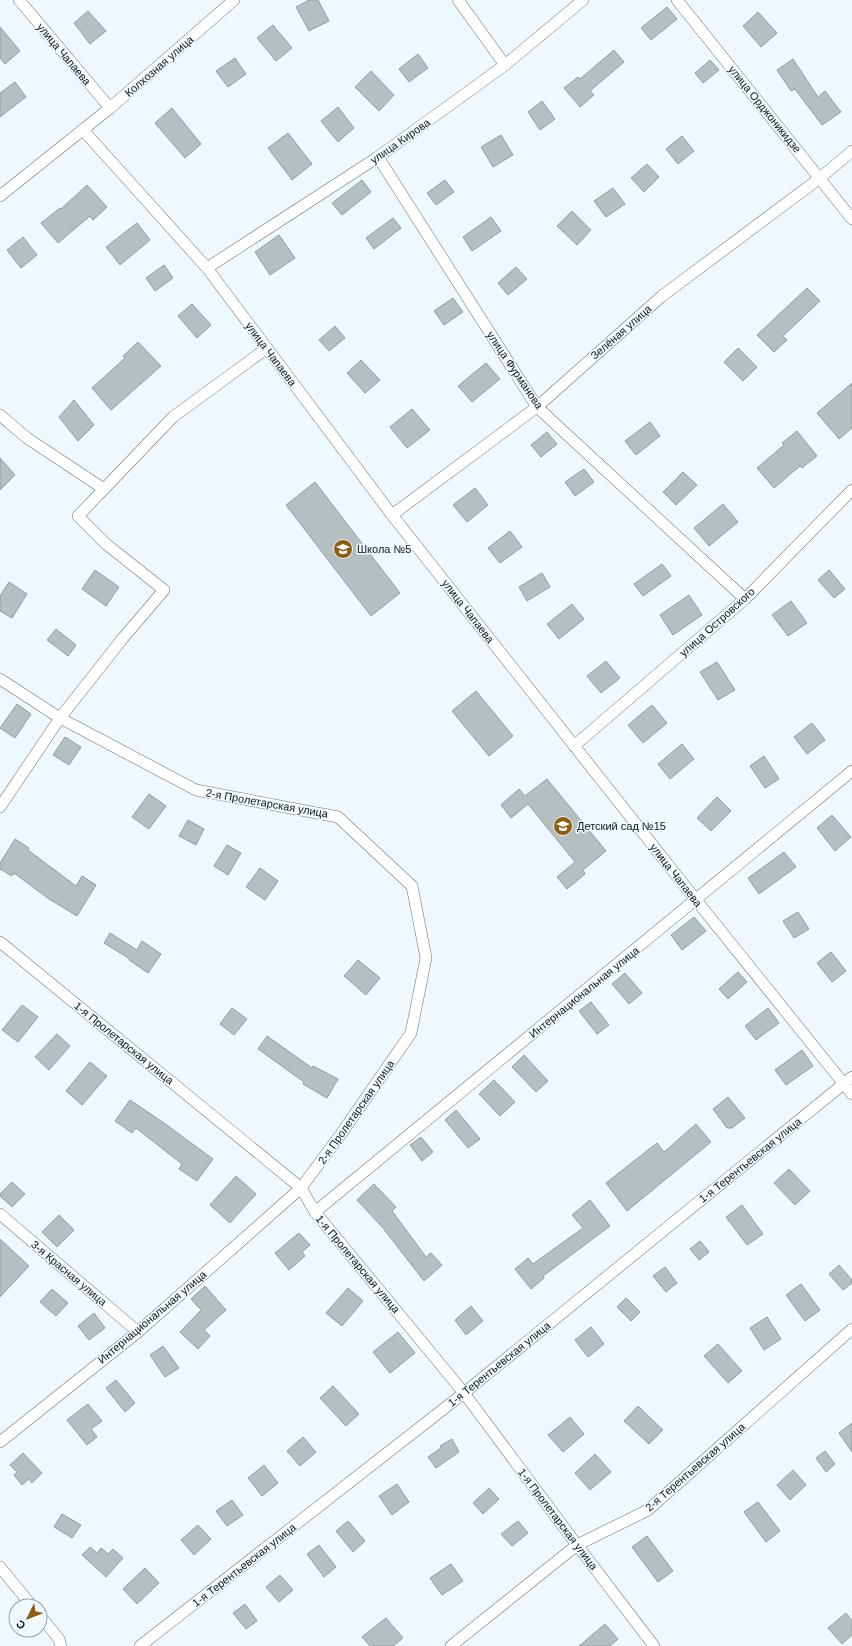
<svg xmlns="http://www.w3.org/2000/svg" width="852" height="1646" font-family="Arial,sans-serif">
  <rect width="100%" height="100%" fill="#eef8fe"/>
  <g fill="#b3bfc0" stroke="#929e9f">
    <path d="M309,0H318L329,21L309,31L296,7Z"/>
    <path d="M667,7L677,19L651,40L641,28Z"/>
    <path d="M88,11L106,31L90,44L74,23Z"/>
    <path d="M758,12L777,33L761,47L743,26Z"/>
    <path d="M273,25L292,48L276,61L257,38Z"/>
    <path d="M0,27L20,51L5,64L0,58Z"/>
    <path d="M614,50L624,62L590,91L594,95L580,107L564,88L578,77L580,79Z"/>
    <path d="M418,54L428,68L409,82L399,69Z"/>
    <path d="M235,58L246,74L228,87L216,71Z"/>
    <path d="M793,59L818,97L825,91L841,112L822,125L795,89L791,91L777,70Z"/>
    <path d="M710,60L719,70L703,83L695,73Z"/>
    <path d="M371,71L394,95L379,111L355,87Z"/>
    <path d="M15,82L26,97L0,117V93Z"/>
    <path d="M542,101L555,119L540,130L528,112Z"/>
    <path d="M338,107L354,128L338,142L321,121Z"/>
    <path d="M172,108L201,144L185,158L155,123Z"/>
    <path d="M288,133L312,164L292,180L268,148Z"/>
    <path d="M501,135L513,155L493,167L481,147Z"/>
    <path d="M682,136L694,151L678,164L666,149Z"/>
    <path d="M647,164L659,177L644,192L631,178Z"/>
    <path d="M362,180L371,192L342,215L332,203Z"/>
    <path d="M445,180L454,192L436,205L427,193Z"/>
    <path d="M87,185L107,207L93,220L90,216L58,243L41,223L60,208L61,209Z"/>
    <path d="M613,188L625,204L606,217L594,201Z"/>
    <path d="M572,211L591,230L577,245L557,226Z"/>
    <path d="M491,217L501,231L472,251L463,237Z"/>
    <path d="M393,218L401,228L374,249L366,238Z"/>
    <path d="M137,223L150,240L120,265L106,247Z"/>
    <path d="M279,235L295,258L270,275L255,252Z"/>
    <path d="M23,237L37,255L21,268L7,250Z"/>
    <path d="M164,265L173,278L155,291L146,278Z"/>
    <path d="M516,267L527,279L508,295L498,283Z"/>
    <path d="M807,288L820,301L783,336L787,340L774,352L757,335Z"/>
    <path d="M453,298L463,312L444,325L434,311Z"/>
    <path d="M192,304L211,325L197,338L178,316Z"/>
    <path d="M335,326L345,338L329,351L319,340Z"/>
    <path d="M138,342L161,366L111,410L92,388L125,358L123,356Z"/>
    <path d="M738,348L757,367L743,381L724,362Z"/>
    <path d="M361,360L380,380L365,393L347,373Z"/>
    <path d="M486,363L500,379L472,402L458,386Z"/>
    <path d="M852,383V428L839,439L817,413Z"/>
    <path d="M74,400L94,425L78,441L59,417Z"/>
    <path d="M412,409L430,430L407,448L390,427Z"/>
    <path d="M650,422L660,436L636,455L625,441Z"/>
    <path d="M797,431L817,456L802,468L800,466L774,488L757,468L784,445L782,443Z"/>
    <path d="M547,432L557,444L541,457L531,445Z"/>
    <path d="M0,458L15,475L0,490Z"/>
    <path d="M584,469L594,482L575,496L565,482Z"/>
    <path d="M683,472L697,485L676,505L663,492Z"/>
    <path d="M315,482L400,593L371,616L286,505Z"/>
    <path d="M475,488L488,505L467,522L453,505Z"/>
    <path d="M723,504L738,522L709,546L694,528Z"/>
    <path d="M510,531L522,547L500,563L488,548Z"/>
    <path d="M662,564L671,576L643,596L634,584Z"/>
    <path d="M95,570L119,587L106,606L82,589Z"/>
    <path d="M829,570L845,589L834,598L818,580Z"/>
    <path d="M542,573L550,587L527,601L519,587Z"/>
    <path d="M9,582L27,594L12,618L0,611V596Z"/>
    <path d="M689,595L702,615L673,635L660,615Z"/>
    <path d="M791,601L807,623L788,636L772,615Z"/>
    <path d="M572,604L584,619L559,639L547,624Z"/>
    <path d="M56,629L76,645L68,656L47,640Z"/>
    <path d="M606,661L620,678L601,693L587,676Z"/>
    <path d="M717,662L735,690L718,700L700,672Z"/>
    <path d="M476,691L513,736L489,756L452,711Z"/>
    <path d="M17,704L31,714L15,738L0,728Z"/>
    <path d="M652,705L667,723L643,743L628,725Z"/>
    <path d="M812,723L825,740L807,754L794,737Z"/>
    <path d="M65,737L81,747L69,765L53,755Z"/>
    <path d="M682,744L694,759L670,779L658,764Z"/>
    <path d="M764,756L779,779L765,788L750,766Z"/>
    <path d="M547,779L606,851L583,870L585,874L567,889L557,877L575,862L528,804L511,818L501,805L519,789L525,796Z"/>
    <path d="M149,794L166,806L149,829L132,817Z"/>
    <path d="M717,797L731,811L711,831L697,818Z"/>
    <path d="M832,815L851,837L835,851L817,828Z"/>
    <path d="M188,820L204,829L196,845L179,836Z"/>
    <path d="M15,839L29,848L28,850L76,886L82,876L96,885L77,916L49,899L14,873L12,876L0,869V863Z"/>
    <path d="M227,845L241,853L228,875L214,866Z"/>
    <path d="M784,852L796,867L759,894L748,878Z"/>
    <path d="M260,868L278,881L265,900L246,887Z"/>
    <path d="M798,912L809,929L794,938L783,921Z"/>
    <path d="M694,917L706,931L682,950L671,935Z"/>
    <path d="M110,933L137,950L142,941L161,954L148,973L129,960L130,959L104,943Z"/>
    <path d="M831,952L846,971L832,982L817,963Z"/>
    <path d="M358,960L380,978L366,995L344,976Z"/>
    <path d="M738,972L747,982L728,999L719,989Z"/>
    <path d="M625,973L642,993L629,1004L612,984Z"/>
    <path d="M591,1002L609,1025L597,1034L579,1011Z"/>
    <path d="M22,1005L38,1017L18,1042L2,1030Z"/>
    <path d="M232,1008L247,1019L234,1035L220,1024Z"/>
    <path d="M768,1008L779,1023L756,1040L745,1026Z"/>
    <path d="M57,1034L70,1046L49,1070L35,1057Z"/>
    <path d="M267,1036L312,1068L313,1066L338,1079L327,1098L303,1084L304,1082L258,1049Z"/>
    <path d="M802,1050L813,1066L786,1085L775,1070Z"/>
    <path d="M524,1055L548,1081L536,1092L512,1067Z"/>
    <path d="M90,1062L107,1076L82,1105L66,1091Z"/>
    <path d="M494,1080L515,1102L500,1116L479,1094Z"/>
    <path d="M728,1097L745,1118L732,1128H727L713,1109Z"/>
    <path d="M130,1100L164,1123L213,1159L197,1181L179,1169L182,1164L136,1128L132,1133L115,1121Z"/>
    <path d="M456,1110L480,1139L468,1148L445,1120Z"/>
    <path d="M696,1124L711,1142L627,1211L606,1183L657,1143L664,1152Z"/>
    <path d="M421,1137L433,1152L422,1161L410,1145Z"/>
    <path d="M789,1169L810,1191L795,1205L774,1183Z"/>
    <path d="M236,1176L256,1194L230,1223L210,1205Z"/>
    <path d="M12,1182L25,1194L12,1207L0,1196V1194Z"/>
    <path d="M374,1184L396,1207L392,1211L426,1257L431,1253L442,1265L424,1281L383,1228L357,1200Z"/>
    <path d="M590,1200L610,1226L543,1276L544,1278L531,1289L515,1269L528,1258L533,1264L583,1228L572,1215Z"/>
    <path d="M742,1205L763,1234L747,1245L726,1217Z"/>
    <path d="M59,1215L74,1230L57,1247L42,1232Z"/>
    <path d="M299,1233L310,1245L302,1252L305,1256L289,1270L275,1253Z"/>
    <path d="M0,1239L29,1266L0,1297Z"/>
    <path d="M700,1241L709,1252L699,1260L690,1249Z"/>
    <path d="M839,1265L852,1280V1283L843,1290L829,1274Z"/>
    <path d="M665,1267L677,1283L666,1292L653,1276Z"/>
    <path d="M801,1284L820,1310L805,1321L786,1295Z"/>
    <path d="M205,1286L226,1310L204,1330L210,1336L198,1349L180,1332L201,1310L191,1299Z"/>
    <path d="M348,1288L363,1301L342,1326L326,1313Z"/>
    <path d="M52,1289L68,1303L56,1316L40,1302Z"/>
    <path d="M626,1298L640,1312L631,1321L617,1307Z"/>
    <path d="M471,1306L483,1321L466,1335L455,1320Z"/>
    <path d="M94,1313L105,1328L89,1340L78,1326Z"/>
    <path d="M767,1317L781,1339L764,1350L750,1328Z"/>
    <path d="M591,1327L604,1344L588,1357L575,1340Z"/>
    <path d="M398,1332L415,1353L390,1373L373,1352Z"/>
    <path d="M718,1344L742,1371L728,1383L704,1356Z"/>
    <path d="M163,1346L179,1368L165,1377L150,1355Z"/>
    <path d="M116,1380L135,1403L125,1412L106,1388Z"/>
    <path d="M333,1386L359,1414L346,1426L320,1398Z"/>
    <path d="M88,1404L102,1421L91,1429L97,1437L87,1445L67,1420Z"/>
    <path d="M638,1406L663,1430L649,1444L624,1421Z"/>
    <path d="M570,1417L584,1434L563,1452L548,1435Z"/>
    <path d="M852,1423V1452L839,1433Z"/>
    <path d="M303,1437L316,1452L300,1466L287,1451Z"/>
    <path d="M452,1439L459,1452L436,1468L428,1457L441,1448L440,1446Z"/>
    <path d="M825,1451L835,1464L826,1472L816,1458Z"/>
    <path d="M23,1453L42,1473L32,1483L29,1479L22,1485L14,1475L17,1472L10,1465Z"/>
    <path d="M595,1454L611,1472L590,1490L575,1473Z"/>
    <path d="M264,1465L278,1483L262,1496L248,1478Z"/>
    <path d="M793,1470L806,1485L790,1500L777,1485Z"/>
    <path d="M397,1484L409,1502L392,1515L379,1496Z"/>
    <path d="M489,1488L499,1499L483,1514L473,1503Z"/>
    <path d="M232,1500L243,1515L227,1526L216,1511Z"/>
    <path d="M758,1502L780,1531L766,1542L744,1512Z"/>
    <path d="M62,1514L81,1525L72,1538L54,1527Z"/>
    <path d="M348,1521L365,1541L353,1552L336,1531Z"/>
    <path d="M518,1521L528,1533L512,1546L501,1534Z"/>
    <path d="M198,1525L211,1539L194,1555L181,1540Z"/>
    <path d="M647,1536L673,1571L658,1582L632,1547Z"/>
    <path d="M319,1545L336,1567L324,1577L307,1554Z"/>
    <path d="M90,1547L97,1553L101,1548L108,1554L113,1549L123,1558L106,1577L82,1555Z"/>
    <path d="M451,1564L463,1581L442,1595L430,1578Z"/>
    <path d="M145,1568L159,1583L137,1604L123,1589Z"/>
    <path d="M280,1575L293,1590L279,1602L266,1587Z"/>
    <path d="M245,1604L257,1621L246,1629L233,1613Z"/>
    <path d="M846,1613L852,1621V1635L842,1644L828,1628Z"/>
    <path d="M386,1618L403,1638L393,1646H370L362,1637Z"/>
    <path d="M605,1624L618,1639L610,1646H579Z"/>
  </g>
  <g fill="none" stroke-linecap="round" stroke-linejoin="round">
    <defs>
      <g id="minor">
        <path d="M19,0L110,108"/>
        <path d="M458,0L505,65"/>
        <path d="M677,0L852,219"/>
        <path d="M83,130L207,268L392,515L696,900L852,1094"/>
        <path d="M378,157L537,407L745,599"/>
        <path d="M0,196L110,108L234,0"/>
        <path d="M207,268L378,157L505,65L583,0"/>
        <path d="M0,415L27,438L104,489L173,417L267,348"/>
        <path d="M392,515L537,407L662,296L820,178L852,151"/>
        <path d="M0,679L60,718L196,790L338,817L412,886L426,958L411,1033L341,1134L301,1188L138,1332L0,1442"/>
        <path d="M574,746L745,599L852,490"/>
        <path d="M0,807L60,718L123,638L164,590L106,544L78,516L104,489"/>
        <path d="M0,942L301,1188L315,1212L464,1393L577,1545L654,1646"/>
        <path d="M315,1212L852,771"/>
        <path d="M0,1214L138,1332"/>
        <path d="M0,1567L32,1606"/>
        <path d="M40,1616L59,1639L61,1646"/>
        <path d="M140,1646L464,1393L852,1077"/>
        <path d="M451,1646L577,1545L648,1510L852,1329"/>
      </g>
    </defs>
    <use href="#minor" stroke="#6a7378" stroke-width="12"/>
    <use href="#minor" stroke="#fff" stroke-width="11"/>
  </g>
  <defs>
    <symbol id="school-disc" viewBox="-11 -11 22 22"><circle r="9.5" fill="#905c0e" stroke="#eef8fe"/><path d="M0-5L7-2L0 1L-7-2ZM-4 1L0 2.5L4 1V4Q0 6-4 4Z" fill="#fff"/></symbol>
  </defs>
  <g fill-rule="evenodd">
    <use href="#school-disc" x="332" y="538" width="22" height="22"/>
    <use href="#school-disc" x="552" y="815" width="22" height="22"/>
  </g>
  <g text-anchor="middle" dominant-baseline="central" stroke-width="3" stroke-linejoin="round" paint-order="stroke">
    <g font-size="11" fill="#131719" stroke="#eef8fe">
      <text transform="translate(64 54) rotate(50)">улица Чапаева</text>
      <text transform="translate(159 66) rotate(-41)">Колхозная улица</text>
      <text transform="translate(765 109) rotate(51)">улица Орджоникидзе</text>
      <text transform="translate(400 141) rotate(-35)">улица Кирова</text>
      <text transform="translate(621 332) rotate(-41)">Зелёная улица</text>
      <text transform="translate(271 354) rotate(53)">улица Чапаева</text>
      <text transform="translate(515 370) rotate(56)">улица Фурманова</text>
      <text transform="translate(468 611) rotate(52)">улица Чапаева</text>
      <text transform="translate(717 622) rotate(-42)">улица Островского</text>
      <text transform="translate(267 803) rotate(10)">2-я Пролетарская улица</text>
      <text transform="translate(676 875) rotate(52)">улица Чапаева</text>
      <text transform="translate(584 992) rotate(-39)">Интернациональная улица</text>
      <text transform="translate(124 1043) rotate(39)">1-я Пролетарская улица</text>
      <text transform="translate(356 1112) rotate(-55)">2-я Пролетарская улица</text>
      <text transform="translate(750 1160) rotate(-39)">1-я Терентьевская улица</text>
      <text transform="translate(358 1264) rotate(50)">1-я Пролетарская улица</text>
      <text transform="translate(69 1273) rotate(40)">3-я Красная улица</text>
      <text transform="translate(152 1317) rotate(-40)">Интернациональная улица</text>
      <text transform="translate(499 1364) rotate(-39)">1-я Терентьевская улица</text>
      <text transform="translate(695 1467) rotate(-41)">2-я Терентьевская улица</text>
      <text transform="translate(558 1519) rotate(53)">1-я Пролетарская улица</text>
      <text transform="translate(244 1565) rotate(-38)">1-я Терентьевская улица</text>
    </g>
    <g font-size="11" fill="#131719" stroke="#eef8fe" text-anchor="start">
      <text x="357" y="549">Школа №5</text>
      <text x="577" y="826">Детский сад №15</text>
    </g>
  </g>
  <g transform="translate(28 1618) rotate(227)"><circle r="19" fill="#eef8fe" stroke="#969ea2"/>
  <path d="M0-3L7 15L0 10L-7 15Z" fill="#905c0e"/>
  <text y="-6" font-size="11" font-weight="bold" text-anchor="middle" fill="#131719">С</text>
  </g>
</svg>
